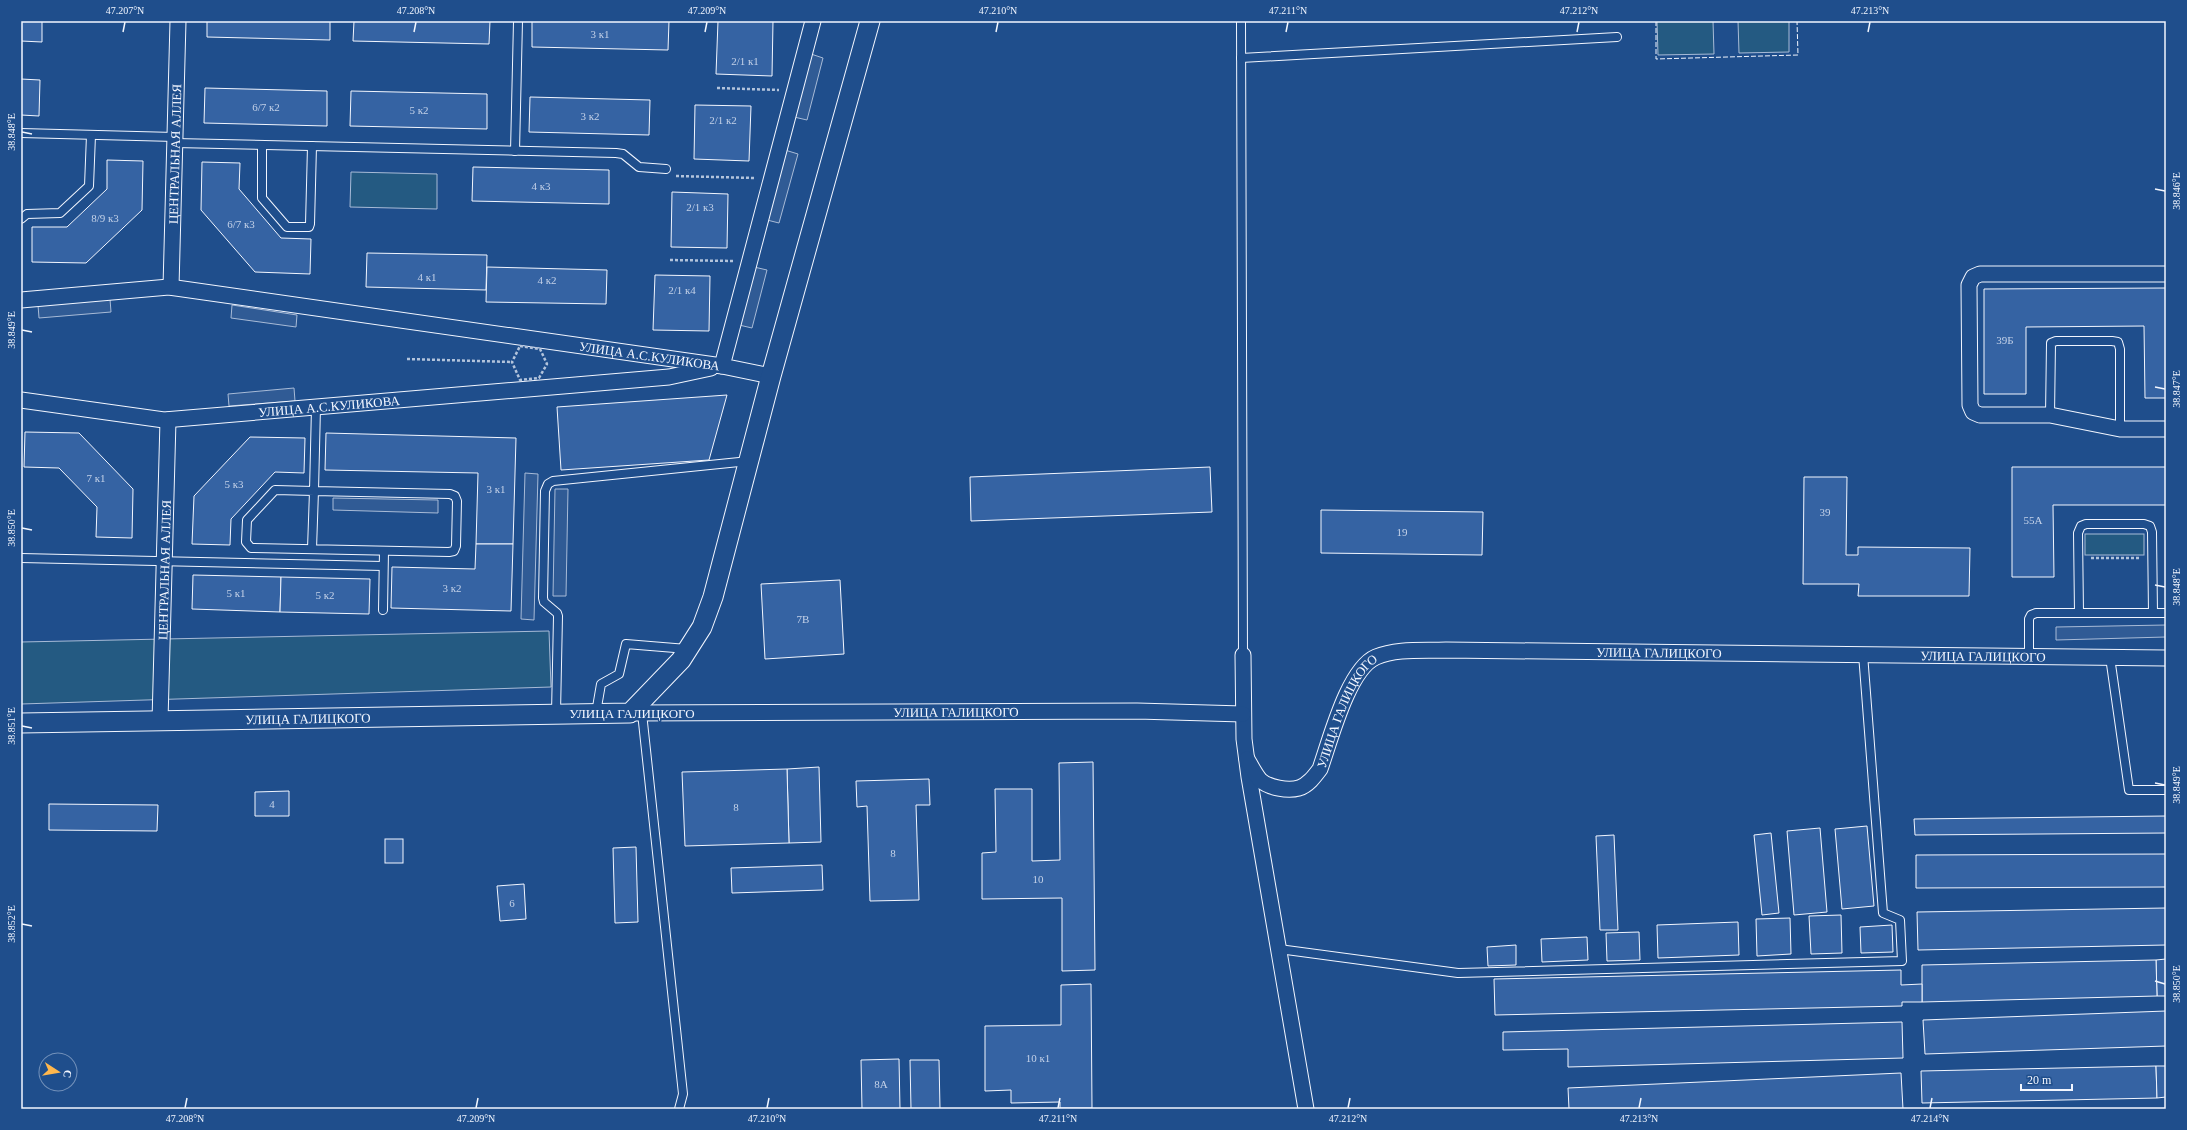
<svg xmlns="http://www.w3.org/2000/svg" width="2187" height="1130" font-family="Georgia,serif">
  <rect width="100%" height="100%" fill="#1f4e8c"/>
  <g fill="#245a82" stroke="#a8bbd7">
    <path d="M1657,21H1713L1714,54L1658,55Z"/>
    <path d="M1738,21H1789V52L1739,53Z"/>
    <path d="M351,172L437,174V209L350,207Z"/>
    <rect x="2085" y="534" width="59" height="21"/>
    <path d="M549,631L551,687L21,704V642Z"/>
  </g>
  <g fill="#305b95" stroke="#a8bbd7">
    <path d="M811,54L823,58L807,120L794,117Z"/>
    <path d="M785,150L798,154L779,223L767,220Z"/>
    <path d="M754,267L767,270L752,328L739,325Z"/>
    <path d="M110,299L111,312L39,318L38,305Z"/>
    <path d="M232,305L297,315L296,327L231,318Z"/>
    <path d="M294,388L295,401L229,406L228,394Z"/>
    <path d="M525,473L538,474L534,620L521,619Z"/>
    <path d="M555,489H568L566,596H553Z"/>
    <path d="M333,498L438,500V513L333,510Z"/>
    <path d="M2166,625V637L2056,640V627Z"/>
  </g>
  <g fill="#3563a3" stroke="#f2f6ff">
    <path d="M21,21H42V42L21,41Z"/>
    <path d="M207,21H330V40L207,37Z"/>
    <path d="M354,21H490L489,44L353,41Z"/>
    <path d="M532,21H669L668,50L532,47Z"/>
    <path d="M718,21H773L772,76L716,74Z"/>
    <path d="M21,79L40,80L39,116L21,115Z"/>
    <path d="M205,88L327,91V126L204,123Z"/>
    <path d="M351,91L487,94V129L350,126Z"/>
    <path d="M530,97L650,100L649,135L529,132Z"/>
    <path d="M695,105L751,106L749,161L694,159Z"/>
    <path d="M107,160L143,161L142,210L86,263L32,262V227H67L107,189Z"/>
    <path d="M202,162L240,163L239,189L281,238L311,239L310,274L255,272L201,210Z"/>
    <path d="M473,167L609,170V204L472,201Z"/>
    <path d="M672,192L728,194L727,248L671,247Z"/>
    <path d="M367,253L487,255L486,290L366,287Z"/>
    <path d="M487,267L607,270L606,304L486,302Z"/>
    <path d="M655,275L710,276L709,331L653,330Z"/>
    <path d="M2166,288V398H2145L2144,326L2026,327V394H1984V289Z"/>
    <path d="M727,395L709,460L561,470L557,407Z"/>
    <path d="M25,432L79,433L133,489L132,538L96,537L97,507L59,468L24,467Z"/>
    <path d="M326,433L516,438L513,544H476L478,473L325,470Z"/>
    <path d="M250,437L305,438L304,473L275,472L231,519L230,545L192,544L194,496Z"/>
    <path d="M1210,467L1212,512L971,521L970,477Z"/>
    <path d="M2012,467H2166V505H2053L2054,577H2012Z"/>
    <path d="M1804,477H1847L1846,555H1858V547L1970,548L1969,596H1858L1859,584H1803Z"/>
    <path d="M1321,510L1483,512L1482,555L1321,553Z"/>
    <path d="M476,544H513L511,611L391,608L392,567L475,569Z"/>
    <path d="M193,575L281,577L280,612L192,609Z"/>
    <path d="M281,577L370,579L369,614L280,612Z"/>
    <path d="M840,580L844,654L765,659L761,584Z"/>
    <path d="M1093,762L1095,970L1062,971V898L982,899V853L996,852L995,789H1032V861L1060,860L1059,763Z"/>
    <path d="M819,767L821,842L789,843L787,769Z"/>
    <path d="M787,769L789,843L685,846L682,772Z"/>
    <path d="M929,779L930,805H916L919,900L870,901L867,806L857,807L856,781Z"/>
    <path d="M289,791V816H255V792Z"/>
    <path d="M49,804L158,805L157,831L49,830Z"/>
    <path d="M2166,816V833L1915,835L1914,819Z"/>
    <path d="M1867,826L1874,906L1842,909L1835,829Z"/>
    <path d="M1820,828L1827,912L1794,915L1787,831Z"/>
    <path d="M1771,833L1779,913L1762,915L1754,835Z"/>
    <path d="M1614,835L1618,930H1600L1596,836Z"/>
    <rect x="385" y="839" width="18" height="24"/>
    <path d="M636,847L638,922L615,923L613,848Z"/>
    <path d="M2166,854V887L1916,888V855Z"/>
    <path d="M822,865L823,890L732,893L731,868Z"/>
    <path d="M524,884L526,919L500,921L497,886Z"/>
    <path d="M2166,908V945L1918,950L1917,912Z"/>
    <path d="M1841,915L1842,953L1811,954L1809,916Z"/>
    <path d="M1790,918L1791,954L1757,956L1756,919Z"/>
    <path d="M1738,922L1739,955L1658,958L1657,925Z"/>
    <path d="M1892,925L1893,952L1861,953L1860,927Z"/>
    <path d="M1639,932L1640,960L1607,961L1606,933Z"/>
    <path d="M1587,937L1588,960L1542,962L1541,939Z"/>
    <path d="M1516,945V965L1488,966L1487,947Z"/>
    <path d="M2166,959V996H2157L2156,960Z"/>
    <path d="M2156,960L2157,996L1922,1002V965Z"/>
    <path d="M1901,970V985L1922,984V1002H1902V1006L1495,1015L1494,979Z"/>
    <path d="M1091,984L1092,1108H1060V1102L1011,1103V1090L985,1091V1026L1061,1025V985Z"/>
    <path d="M2166,1011V1046L1925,1054L1923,1020Z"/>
    <path d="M1902,1022L1903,1058L1568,1067V1049L1503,1050V1032Z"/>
    <path d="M899,1059L900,1109H862L861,1060Z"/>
    <path d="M910,1060H939L940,1109H911Z"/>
    <path d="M2156,1066L2157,1098L1922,1103L1921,1071Z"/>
    <path d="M2156,1066H2166V1097L2157,1098Z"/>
    <path d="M1901,1073L1903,1109H1569L1568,1088Z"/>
  </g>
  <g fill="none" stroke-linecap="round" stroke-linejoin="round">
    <defs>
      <g id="service">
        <path d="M1241,21L1243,655"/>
        <path d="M1241,58L1617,37"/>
        <path d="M21,133L175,137"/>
        <path d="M175,143L616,153L623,154L639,167L666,169"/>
        <path d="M262,145V198L287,227H309L310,224L312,146"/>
        <path d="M515,151L518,21"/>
        <path d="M21,219L27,214L60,213L89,186L91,135"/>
        <path d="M2050,415L2051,343L2056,341H2112L2118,342L2120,349V429"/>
        <path d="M312,549L314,491L275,490L247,520L246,542L251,548L449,552L454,551L456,546L457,501L455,496L450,494L314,491L316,407"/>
        <path d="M21,558L383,566"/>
        <path d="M383,610L384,551"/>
        <path d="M2079,613L2078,533L2081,526L2086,524H2144L2150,526L2152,532L2153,613"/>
        <path d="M2029,656V619L2031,615L2036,613H2166"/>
        <path d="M2110,657L2129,790H2166"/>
        <path d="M556,713L558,616L557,613L544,602L543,598L545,491L548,484L553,481L749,461"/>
        <path d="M596,713L601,684L619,674L626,644L687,649"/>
        <path d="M642,713L683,1094L679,1109"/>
        <path d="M1279,949L1458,973L1902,961L1900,920L1883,913L1863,654"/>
      </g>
      <g id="minor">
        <path d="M2166,274H1980L1973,277L1969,285L1970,405L1973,412L1980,415H2050L2120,429H2166"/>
        <path id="s1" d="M171,287L178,21"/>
        <path id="s2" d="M21,300L169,287L722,366"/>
        <path d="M771,376L722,366L813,21"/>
        <path id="s3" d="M21,400L164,420L669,377L711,368"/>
        <path d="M1243,655L1244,739L1249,777L1306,1109"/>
        <path id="s4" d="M630,713L1137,711L1243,714"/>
        <path id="s5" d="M160,721L168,420"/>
        <path id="s6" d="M1247,759C1251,766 1255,774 1260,780C1269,788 1288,791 1299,788C1308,785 1314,777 1320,769C1330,741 1348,669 1376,657C1397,648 1424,651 1446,650L2166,658"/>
      </g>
      <g id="tertiary">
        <path id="s7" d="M21,723L630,713L681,660L702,627L713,597L771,376L870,21"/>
      </g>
    </defs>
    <use href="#service" stroke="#f2f6ff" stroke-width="10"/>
    <use href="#minor" stroke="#f2f6ff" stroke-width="17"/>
    <use href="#tertiary" stroke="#f2f6ff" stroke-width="21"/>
    <g stroke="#b3c4dc" stroke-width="2.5" stroke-dasharray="3 2" stroke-linecap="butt">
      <path d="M717,88L779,90"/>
      <path d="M676,176L755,178"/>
      <path d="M670,260L733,261"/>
      <path d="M520,346L540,349L547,364L539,378L520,380L512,362Z"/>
      <path d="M407,359L512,362"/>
      <path d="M2091,558H2140"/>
    </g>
    <use href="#service" stroke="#1f4e8c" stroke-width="8"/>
    <use href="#minor" stroke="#1f4e8c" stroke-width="15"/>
    <use href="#tertiary" stroke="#1f4e8c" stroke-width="19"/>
    <path stroke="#f2f6ff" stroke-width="1" stroke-dasharray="5 2" stroke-linecap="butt" d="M1656,21V59L1798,55L1797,21"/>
  </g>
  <path fill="none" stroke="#f2f6ff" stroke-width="1.5" d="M123,32L125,22M414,32L416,22M705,32L707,22M996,32L998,22M1286,32L1288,22M1577,32L1579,22M1868,32L1870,22M22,132L32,134M2155,189L2165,191M22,330L32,332M2155,387L2165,389M22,528L32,530M2155,585L2165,587M22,726L32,728M2155,783L2165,785M22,924L32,926M2155,981L2165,984M185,1108L187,1098M476,1108L478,1098M767,1108L769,1098M1058,1108L1060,1098M1348,1108L1350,1098M1639,1108L1641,1098M1930,1108L1932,1098"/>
  <g text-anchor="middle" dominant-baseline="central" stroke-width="3" stroke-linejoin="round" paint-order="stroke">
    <g font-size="11" fill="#c3d1e8">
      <text x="600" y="34">3 к1</text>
      <text x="745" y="61">2/1 к1</text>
      <text x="266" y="107">6/7 к2</text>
      <text x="419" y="110">5 к2</text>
      <text x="590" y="116">3 к2</text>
      <text x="723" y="120">2/1 к2</text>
      <text x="541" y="186">4 к3</text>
      <text x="700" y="207">2/1 к3</text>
      <text x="105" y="218">8/9 к3</text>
      <text x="241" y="224">6/7 к3</text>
      <text x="427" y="277">4 к1</text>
      <text x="547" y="280">4 к2</text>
      <text x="682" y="290">2/1 к4</text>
      <text x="2005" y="340">39Б</text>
      <text x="96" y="478">7 к1</text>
      <text x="234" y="484">5 к3</text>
      <text x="496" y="489">3 к1</text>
      <text x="1825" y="512">39</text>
      <text x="2033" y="520">55А</text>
      <text x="1402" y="532">19</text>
      <text x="452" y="588">3 к2</text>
      <text x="236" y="593">5 к1</text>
      <text x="325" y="595">5 к2</text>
      <text x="803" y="619">7В</text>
      <text x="272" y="804">4</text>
      <text x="736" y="807">8</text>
      <text x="893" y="853">8</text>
      <text x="1038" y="879">10</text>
      <text x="512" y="903">6</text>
      <text x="1038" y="1058">10 к1</text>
      <text x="881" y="1084">8А</text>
    </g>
    <g font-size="13" fill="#f2f6ff" stroke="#1f4e8c">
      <text stroke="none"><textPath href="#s1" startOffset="133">ЦЕНТРАЛЬНАЯ АЛЛЕЯ</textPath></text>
      <text stroke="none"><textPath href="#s2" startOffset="634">УЛИЦА А.С.КУЛИКОВА</textPath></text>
      <text stroke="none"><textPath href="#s3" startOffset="310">УЛИЦА А.С.КУЛИКОВА</textPath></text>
      <text stroke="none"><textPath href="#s5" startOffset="151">ЦЕНТРАЛЬНАЯ АЛЛЕЯ</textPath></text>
      <text stroke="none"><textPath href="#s6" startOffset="506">УЛИЦА ГАЛИЦКОГО</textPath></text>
      <text stroke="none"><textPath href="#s6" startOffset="830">УЛИЦА ГАЛИЦКОГО</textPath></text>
      <text stroke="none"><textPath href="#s4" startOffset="326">УЛИЦА ГАЛИЦКОГО</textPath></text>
      <text x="632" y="713">УЛИЦА ГАЛИЦКОГО</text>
      <text stroke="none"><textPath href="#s6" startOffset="159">УЛИЦА ГАЛИЦКОГО</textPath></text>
      <text stroke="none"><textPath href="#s7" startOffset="287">УЛИЦА ГАЛИЦКОГО</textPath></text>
    </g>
  </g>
  <rect width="2187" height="1130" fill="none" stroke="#1f4e8c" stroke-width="44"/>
  <g transform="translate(58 1072) rotate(102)"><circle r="19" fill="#1f4e8c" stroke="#7391ba"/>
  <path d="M0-3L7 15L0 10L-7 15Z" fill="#ffb74d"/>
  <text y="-6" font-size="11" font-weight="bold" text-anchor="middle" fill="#f2f6ff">С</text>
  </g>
  <path d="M2021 1084v6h51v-6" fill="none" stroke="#f2f6ff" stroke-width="2"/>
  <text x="2027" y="1084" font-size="12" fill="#f2f6ff" stroke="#1f4e8c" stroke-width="3" paint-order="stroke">20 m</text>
  <rect x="22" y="22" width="2143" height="1086" fill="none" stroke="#f2f6ff" stroke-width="1.5"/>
  <g font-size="10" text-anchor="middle" fill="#f2f6ff">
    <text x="125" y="14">47.207°N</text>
    <text x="416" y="14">47.208°N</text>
    <text x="707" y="14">47.209°N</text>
    <text x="998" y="14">47.210°N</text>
    <text x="1288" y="14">47.211°N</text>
    <text x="1579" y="14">47.212°N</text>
    <text x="1870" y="14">47.213°N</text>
    <text transform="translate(11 132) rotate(-90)" y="4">38.848°E</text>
    <text transform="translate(2176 191) rotate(-90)" y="4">38.846°E</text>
    <text transform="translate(11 330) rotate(-90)" y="4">38.849°E</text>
    <text transform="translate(2176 389) rotate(-90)" y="4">38.847°E</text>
    <text transform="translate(11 528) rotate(-90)" y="4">38.850°E</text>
    <text transform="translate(2176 587) rotate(-90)" y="4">38.848°E</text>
    <text transform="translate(11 726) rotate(-90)" y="4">38.851°E</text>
    <text transform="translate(2176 785) rotate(-90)" y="4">38.849°E</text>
    <text transform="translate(11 924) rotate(-90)" y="4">38.852°E</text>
    <text transform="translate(2176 984) rotate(-90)" y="4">38.850°E</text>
    <text x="185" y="1122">47.208°N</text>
    <text x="476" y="1122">47.209°N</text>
    <text x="767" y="1122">47.210°N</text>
    <text x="1058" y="1122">47.211°N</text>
    <text x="1348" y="1122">47.212°N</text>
    <text x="1639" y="1122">47.213°N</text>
    <text x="1930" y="1122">47.214°N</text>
  </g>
</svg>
